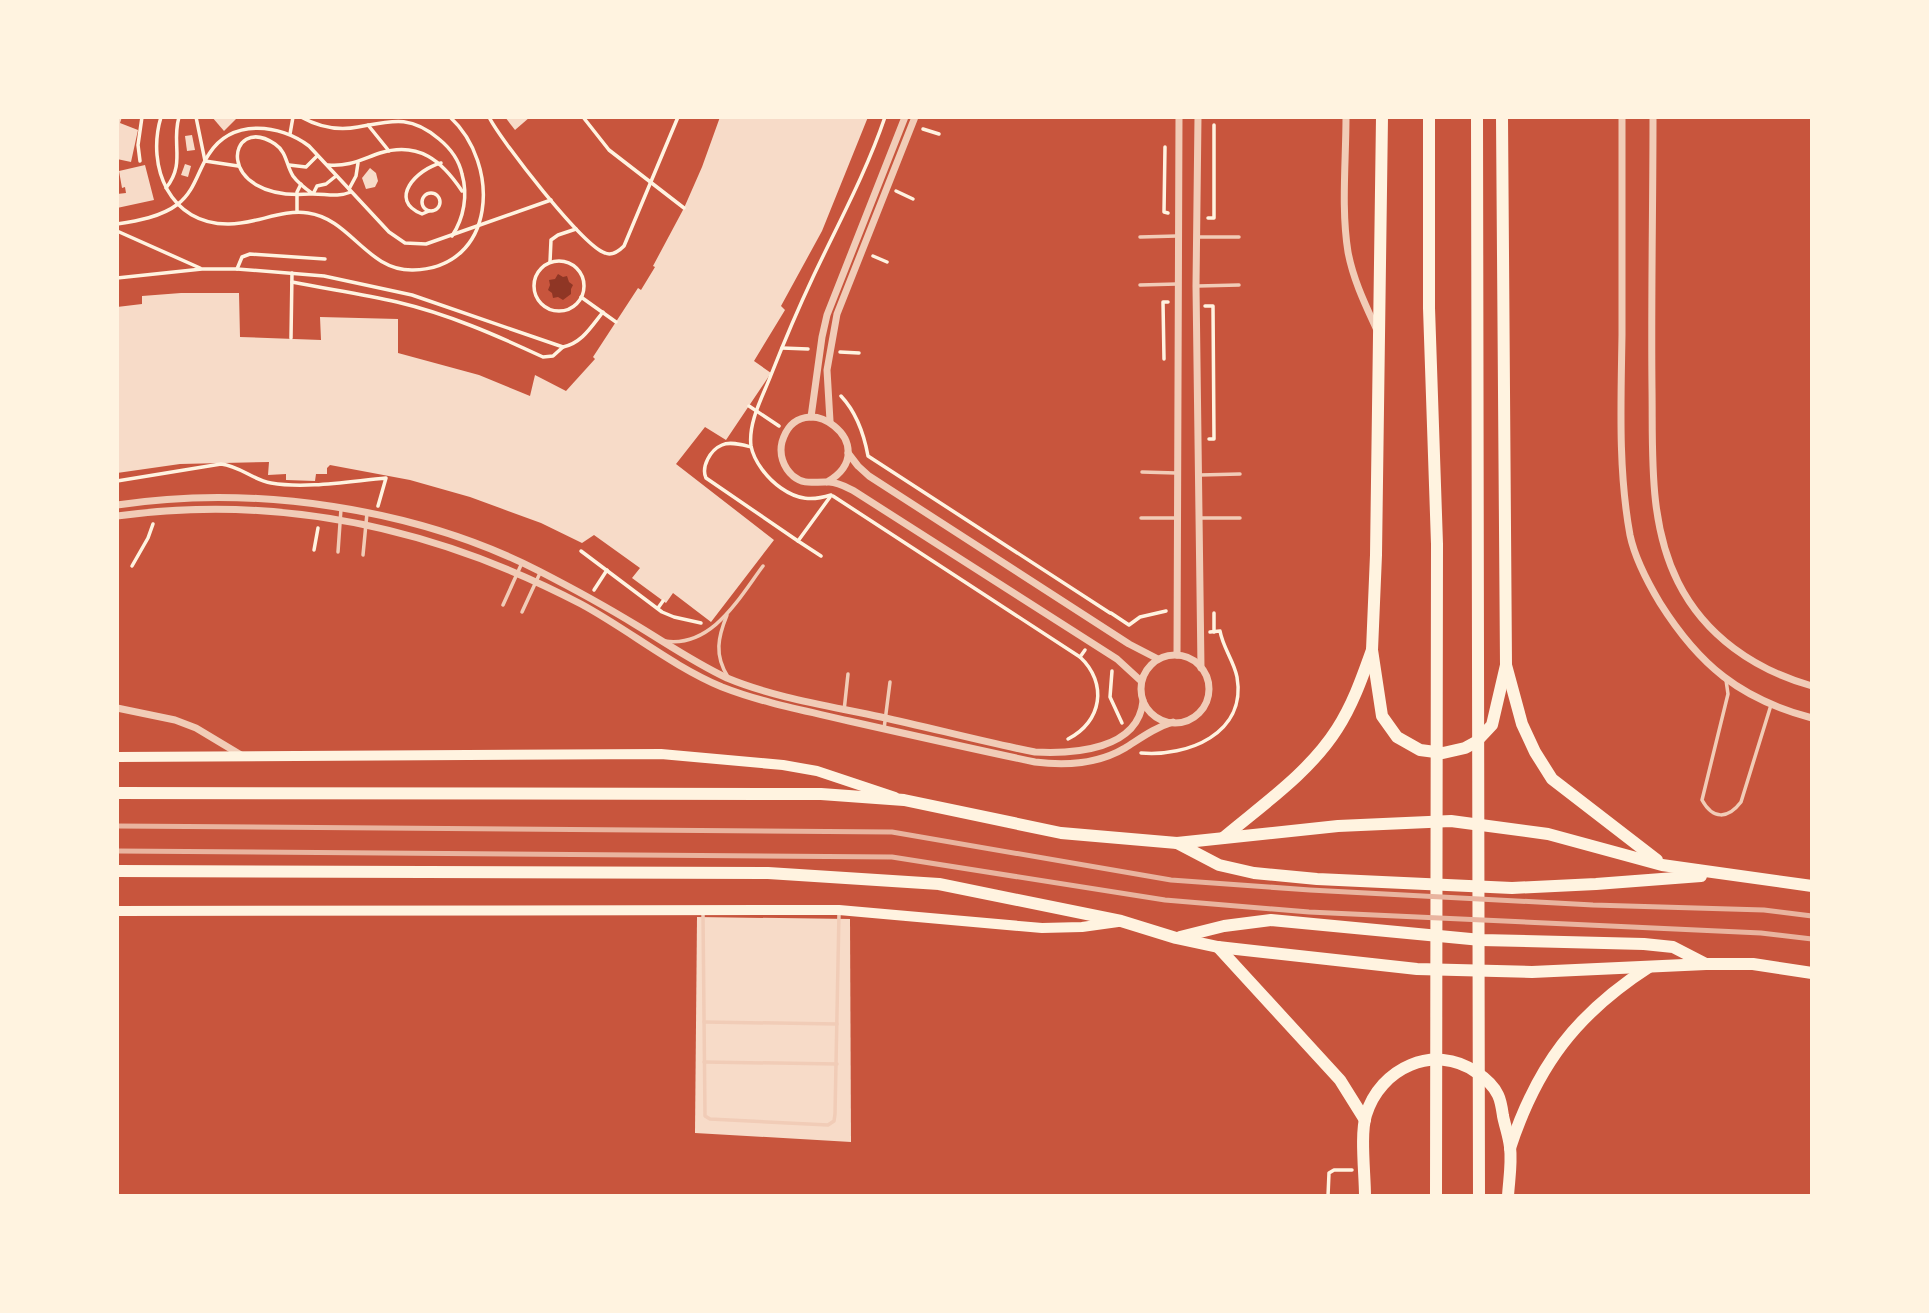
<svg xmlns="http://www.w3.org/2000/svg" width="1929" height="1313" font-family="Spectral,serif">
  <rect width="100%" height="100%" fill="#c8553d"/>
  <path fill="#8f3625" d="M558,274L563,277L567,276L569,282L573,285L571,289V294L563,300L558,297L553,298L552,293L548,290L550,285L549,280L555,279Z"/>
  <g fill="#f7dbc8">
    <path d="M117,117H122L120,123L138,130L131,162L117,159Z"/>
    <path d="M212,117H238L224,131Z"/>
    <path d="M505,117H530L515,130Z"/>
    <path d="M720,117H868L822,231L781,306L785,310L754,361L771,373L726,440L705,427L676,464L774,540L711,622L673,593L666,603L632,578L640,568L594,535L582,543L541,523L470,497L410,480L330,465L327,468V474H316L315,481L286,480V474L268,475L269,462L180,464L117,473V307L142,304V296L181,293H239L240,337L321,340L320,317L398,319V353L479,375L530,396L535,375L566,391L595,359L593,357L638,288L641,290L655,267L653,266L684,208L702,167Z"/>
    <path d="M192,135L195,150L187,151L185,136Z"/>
    <path d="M185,164L191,166L188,177L181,175Z"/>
    <path d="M145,165L154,200L117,208V194L126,193L125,187L122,188L119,171Z"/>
    <path d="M370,168L376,173L378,181L375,187L366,189L362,178Z"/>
    <path d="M697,917L850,919L851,1142L695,1133Z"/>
  </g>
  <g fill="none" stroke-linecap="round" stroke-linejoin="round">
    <g stroke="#fff3e0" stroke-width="3.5">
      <path d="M161,117C146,167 170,225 229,224C256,224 282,209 308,213C351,219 367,271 413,270C497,268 501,164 450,117"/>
      <path d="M196,117L205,161L238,166"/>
      <path d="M301,117C319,127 338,131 358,127C391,121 410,114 439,139C450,148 459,160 462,174C468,195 464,218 452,236"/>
      <path d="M489,117C501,141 583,246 605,253C612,256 619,251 624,246L678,117"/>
      <path d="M583,117L609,150L684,208"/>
      <path d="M368,125L389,151"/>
      <path d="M923,129L939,134"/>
      <path d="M290,134L293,117"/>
      <path d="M1165,147L1164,212L1168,213"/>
      <path d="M140,161L138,145L142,117"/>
      <path d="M289,165L306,167L317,156"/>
      <path d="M328,165C349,167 362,159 380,153C419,141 442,161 462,191"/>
      <path d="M336,176L326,184L317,186L313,194C306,189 298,183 293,176C286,165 287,152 275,144C227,112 212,201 309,194C324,193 336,198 351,192"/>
      <path d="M166,188C186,163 171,144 179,117"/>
      <path d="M349,189L356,176L358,163"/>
      <path d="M896,191L913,199"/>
      <circle cx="431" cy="202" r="9"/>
      <path d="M429,211L422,214C387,200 417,169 441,163"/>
      <path d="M297,212V192L301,184"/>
      <path d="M1208,218H1214V125"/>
      <path d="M117,224C137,221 161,217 178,204C195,191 198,170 209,154C232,118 280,124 309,146L389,232L405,243L426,244L551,200"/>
      <path d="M117,231L200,268"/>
      <path d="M873,256L887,262"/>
      <circle cx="559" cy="286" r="25"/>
      <path d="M550,262L551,240L558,235L576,229"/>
      <path d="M237,269L242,257L250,254L325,259"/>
      <path d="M117,278L202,269H237L324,276L412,295L563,347C582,343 591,327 603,312"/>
      <path d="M292,282C327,289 362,294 397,302C448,314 496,335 543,357L553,356L563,347"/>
      <path d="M581,297L616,322"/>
      <path d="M1205,306H1213L1214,439H1209"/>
      <path d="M291,338L292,273"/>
      <path d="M782,348L808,349"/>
      <path d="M840,352L859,353"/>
      <path d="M1164,359L1163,302H1168"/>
      <path d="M841,396C857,413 864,434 868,456L1110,613"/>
      <path d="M749,406L779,426"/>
      <path d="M751,447C743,445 730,441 722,445C710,450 701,467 706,478L798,541"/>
      <path d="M117,481L221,464C240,466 253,480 271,483C306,489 351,481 386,478L378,506"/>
      <path d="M831,495C812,501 798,500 781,488C768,479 754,462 751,446C748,422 763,396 771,375C784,342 798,309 813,277C838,224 866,173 885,117"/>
      <path d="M833,496L1080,657"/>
      <path d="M314,550L318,528"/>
      <path d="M581,551L662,612L674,617L701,623"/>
      <path d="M821,556L798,541L830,497"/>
      <path d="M132,566L148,538L153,524"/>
      <path d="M594,590L607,570"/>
      <path d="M658,608L663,601"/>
      <path d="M1111,613L1129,625L1140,617L1166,611"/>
      <path d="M1214,613V632"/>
      <path d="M1112,671L1110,697L1122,723"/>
      <path d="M1068,739C1102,722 1108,683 1080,657L1085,650"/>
      <path d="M1141,753C1187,757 1247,734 1237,677C1234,661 1223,648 1220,631L1210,632"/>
      <path d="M1328,1196L1329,1173L1334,1170H1352"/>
    </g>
    <g stroke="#f1ccb7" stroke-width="3.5">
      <path d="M1140,237L1177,236"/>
      <path d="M1196,237H1239"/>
      <path d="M1140,285L1177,284"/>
      <path d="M1198,286L1239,285"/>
      <path d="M1142,472L1176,473"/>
      <path d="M1200,475L1240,474"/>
      <path d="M1141,518H1177"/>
      <path d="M1201,518H1240"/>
      <path d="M338,552L341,509"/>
      <path d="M363,555L367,513"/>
      <path d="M503,605L521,565"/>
      <path d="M522,612L540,573"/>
      <path d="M727,615C718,637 714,655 728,677"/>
      <path d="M665,641C712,648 739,598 763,566"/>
      <path d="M1726,680L1728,694L1702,800C1713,820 1728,819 1741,802L1771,705"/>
      <path d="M844,711L848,674"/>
      <path d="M884,729L890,682"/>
      <path d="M703,914L705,1116L710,1119L828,1125L834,1121L835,1114L839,913"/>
      <path d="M704,1022L837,1024"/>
      <path d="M704,1062L837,1064"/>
    </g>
    <g stroke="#f1ccb7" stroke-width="7">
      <path d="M1198,117L1196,286L1201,668"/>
      <path d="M1346,117C1346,161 1341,209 1348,252C1353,279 1365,304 1376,328"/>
      <path d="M1622,117C1622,190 1622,262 1622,335C1621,401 1618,470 1630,535C1635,559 1648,583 1660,603C1699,665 1740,699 1812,718"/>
      <path d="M1653,117C1653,208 1651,298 1652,388C1653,453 1648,522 1678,582C1705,636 1755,670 1812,686"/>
      <path d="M811,417L822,337L827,315L905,117"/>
      <path d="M830,421L827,370L837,314L915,117"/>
      <path d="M848,453L858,466L869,476L1129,644L1158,659"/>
      <path d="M827,482C888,447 800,381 782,442C779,454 783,467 793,476C805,486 815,481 829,482C838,482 846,487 854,491L1117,659L1141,681"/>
      <path d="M117,505C254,484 416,508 539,571C572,588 605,606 636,625C666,643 695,663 727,678C775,698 830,706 881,717C932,728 983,742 1035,752C1074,754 1138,750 1143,701"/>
      <path d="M117,516C280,494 436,528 581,604C629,630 672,666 722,687C763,703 807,711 849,721C911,735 973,749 1035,762C1066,766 1098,764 1125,748C1141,738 1154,728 1173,722"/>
      <path d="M1177,655L1179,117"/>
      <circle cx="1175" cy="689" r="34"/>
      <path d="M117,708L175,720L196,728L241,755"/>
    </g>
    <g stroke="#fff3e0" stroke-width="10">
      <path d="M117,757L661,754L783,765L817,771L895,797"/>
      <path d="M117,911L839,910L1042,928L1082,927L1118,922"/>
    </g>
    <g stroke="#fff3e0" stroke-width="12">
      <path d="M1382,117L1376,555L1372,650L1382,716L1397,737L1420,750L1443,753L1465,748L1476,742L1492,725L1506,665L1502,117"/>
      <path d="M1429,117V308L1437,544L1436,1196"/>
      <path d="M1477,117L1479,1196"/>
      <path d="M1365,1196C1365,1174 1360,1134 1366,1115C1380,1068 1434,1043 1476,1072C1485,1078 1494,1086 1498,1095C1501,1101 1502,1109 1503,1116C1505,1126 1509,1137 1510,1147C1512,1163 1509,1180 1508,1196"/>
    </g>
    <g stroke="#fff3e0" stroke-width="12">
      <path d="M1506,665L1522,724L1535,752L1552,779L1657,860"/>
      <path d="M117,793L821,794L904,800L1061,833L1177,843L1338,826L1451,821L1548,834L1662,865L1812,886"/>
      <path d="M1223,838C1262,805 1309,773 1337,729C1353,704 1362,678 1372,650"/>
      <path d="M1177,843L1219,865L1254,873L1317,879L1512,888L1596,884L1701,876"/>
      <path d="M117,871L768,873L939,884L1121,921L1176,938L1218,947L1417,969L1532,972L1706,964H1753L1812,973"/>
      <path d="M1180,937L1224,926L1271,920L1481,940L1644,944L1673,947L1704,963"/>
      <path d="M1218,947L1340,1080L1365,1120"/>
      <path d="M1510,1148C1537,1066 1576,1014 1649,967"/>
    </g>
    <g stroke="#e9b49f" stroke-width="5">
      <path d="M117,826L892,832L1171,880L1310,890L1593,905L1764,910L1812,916"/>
      <path d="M117,851L892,857L1165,900L1309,912L1761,933L1812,939"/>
    </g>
  </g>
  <rect width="1929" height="1313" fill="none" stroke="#fff3e0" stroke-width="238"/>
</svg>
